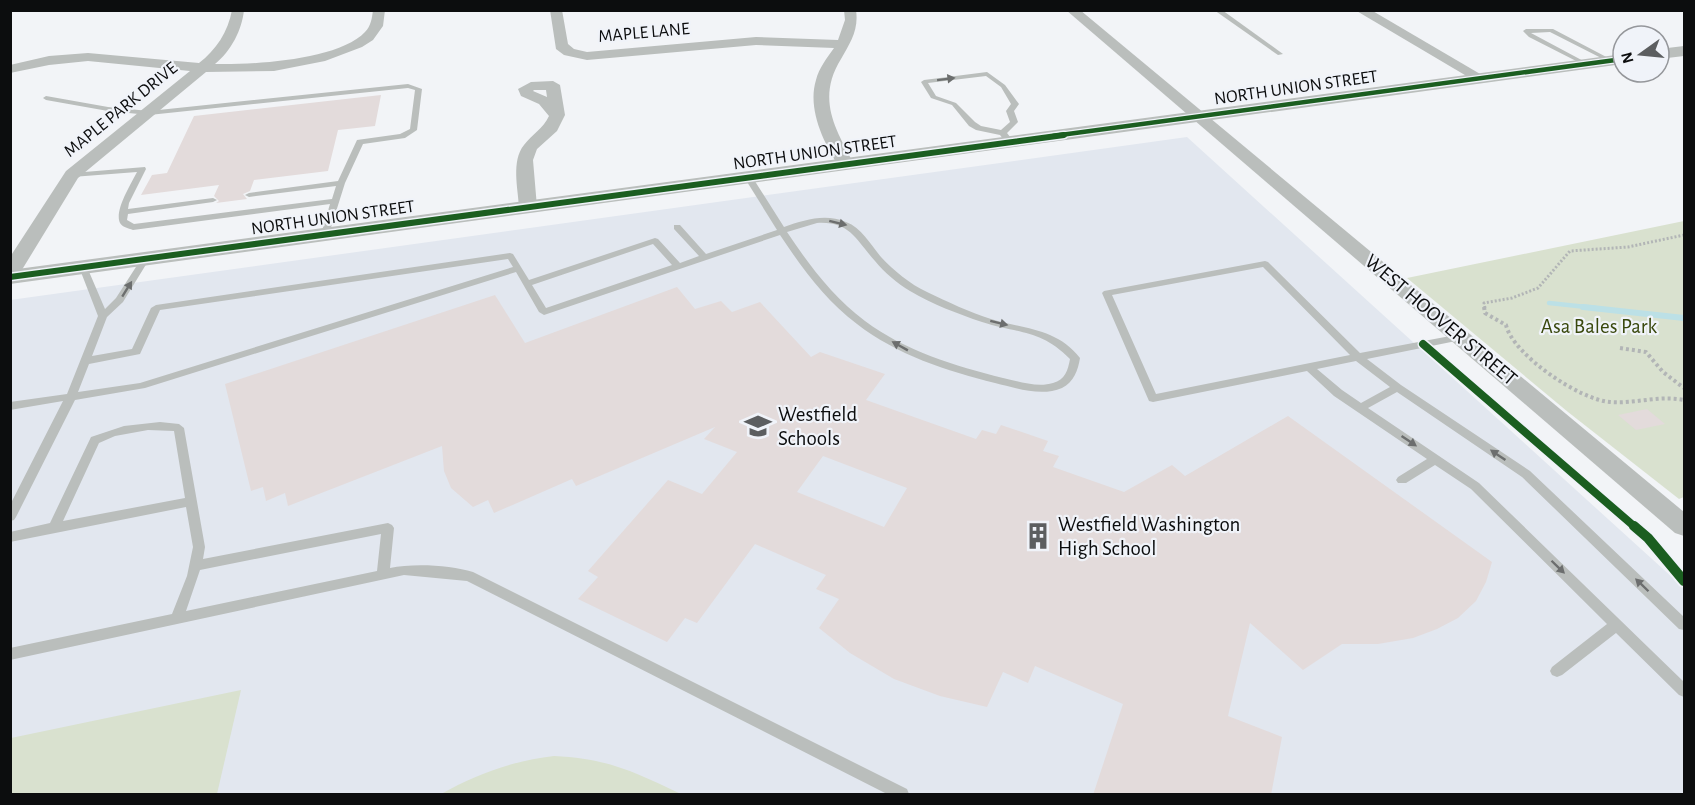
<svg xmlns="http://www.w3.org/2000/svg" width="1695" height="805" font-family="'Alegreya Sans',sans-serif">
  <rect width="100%" height="100%" fill="#f2f4f7"/>
  <path fill="#e2e7ef" d="M1187,137L1684,588V794H11L10,300Z"/>
  <g fill="#d9e1cf">
    <path d="M1684,221V497L1679,499L1568,412L1407,278Z"/>
    <path d="M241,690L217,794H11V738Z"/>
    <path d="M554,756C606,758 635,772 681,794H441C477,774 512,761 554,756Z"/>
  </g>
  <g fill="none" stroke-linecap="round" stroke-linejoin="round">
    <path stroke="#bce0e6" stroke-width="4.5" d="M1549,303L1596,308"/>
    <path stroke="#bce0e6" stroke-width="6" d="M1583,307L1684,318"/>
  </g>
  <g fill="#e3dbdb" fill-rule="evenodd">
    <path d="M381,95L375,126L338,130L328,171L254,180L250,191L243,194L247,199L216,203L219,201L214,196L219,185L141,195L152,175L167,173L194,116Z"/>
    <path d="M677,287L695,309L721,301L732,312L760,302L811,357L820,352L885,374L866,400L976,439L982,430L996,434L1001,425L1048,441L1043,451L1059,456L1053,467L1124,492L1172,465L1185,476L1288,416L1492,562L1486,582L1476,601L1458,618L1437,629L1413,638L1378,644H1342L1303,670L1250,623L1228,716L1282,737L1271,795H1093L1123,704L1035,666L1028,683L1003,672L987,707L940,696L894,679L850,653L819,628L839,599L816,589L826,575L755,544L697,623L685,618L667,642L578,599L598,577L588,571L668,480L702,494L737,452L704,439L715,427L576,486L572,479L494,513L488,500L473,507L451,488L444,471L442,446L288,506L285,493L266,501L263,487L251,491L225,384L495,295L525,343ZM823,456L907,488L884,527L797,492Z"/>
    <path d="M1647,409L1665,424L1636,430L1618,415Z"/>
  </g>
  <g fill="none" stroke-linecap="round" stroke-linejoin="round">
    <path stroke="#b2b5b6" stroke-width="3" stroke-dasharray="2 2" stroke-linecap="butt" d="M1485,308L1484,303L1512,298L1538,288L1570,251L1628,247L1684,235"/>
    <g stroke="#b2b5b6" stroke-width="4" stroke-dasharray="3 3" stroke-linecap="butt">
      <path d="M1484,307L1485,313L1506,325C1513,355 1580,400 1610,402C1635,404 1659,395 1684,400"/>
      <path d="M1620,348L1646,352L1663,372L1684,388"/>
    </g>
    <g fill="#babebc" fill-rule="evenodd">
      <path d="M1214,10H1222L1283,54L1278,55Z"/>
      <path d="M1526,29H1553L1614,61L1609,62L1550,32L1531,33L1589,64L1584,65L1529,37L1523,31Z"/>
      <path d="M987,72L1005,85L1019,104L1014,111L1018,122L1007,133L1014,142L1013,144H1007L1000,135L976,130L969,126L952,105L931,98L921,82L924,80ZM986,76L1001,87L1011,104L1006,111L1010,122L1001,130L981,126L975,122L956,103L936,96L928,83Z"/>
      <path d="M408,84L422,89L417,130L405,138L363,144L345,183L329,234L325,237L321,234L330,204L133,230C128,228 122,227 120,223C114,211 131,184 137,172L72,177L68,175L72,173L145,167L146,169L129,203L128,209L213,198L217,200L213,202L128,214L127,220L134,224L332,199L336,186L249,197L245,195L249,193L338,181L357,140L400,134L410,129L415,90L408,88L149,115L108,111L46,100L43,98L46,96L108,107L149,111Z"/>
      <path d="M745,175H751L784,227C804,220 825,213 846,222C862,228 870,244 881,257C894,271 910,284 927,292C948,302 969,312 991,319C1023,329 1057,328 1080,358C1078,370 1074,382 1062,388C1041,397 1016,388 995,383C947,371 897,355 857,324C825,300 802,268 780,235L544,315L539,312L516,272L145,388L75,400L16,517L14,520L10,521V505L63,401L10,410V402L67,394L98,316L79,267L80,265H86L87,267L105,309L116,298L143,256L146,255L150,258L123,302L107,317L92,356L132,349L151,308L156,305L510,253L513,254L529,280L655,238L658,239L680,263L699,256L674,229V225H680L706,254L777,230L744,177ZM817,223C850,221 856,240 875,261C885,273 897,283 910,291C932,304 958,314 982,322C1019,334 1040,329 1070,359C1068,370 1065,380 1053,383C1037,388 1018,381 1003,378C955,366 905,351 865,321C833,297 809,265 787,232ZM653,244L672,265L546,308L532,285ZM508,259L513,267L140,383L78,392L89,364L140,354L160,310Z"/>
      <path d="M1265,261L1268,262L1360,353L1461,334L1464,335L1466,337L1461,340L1367,359L1401,385L1530,471L1684,617V630L1679,629L1522,477L1397,392L1368,408L1479,483L1684,682V697L1679,695L1616,633L1562,675L1557,677L1552,675L1550,671L1552,667L1607,624L1471,489L1435,465L1406,483H1398L1396,480L1398,477L1427,459L1334,396L1307,371L1153,402L1149,401L1102,293L1104,291ZM1263,267L1350,355L1156,394L1112,295ZM1356,361L1390,387L1361,403L1342,390L1317,369Z"/>
      <path d="M160,422L179,424L184,428L205,547L203,559L388,523L392,525L394,528L390,568C413,563 451,565 473,572L907,789L909,794H887L467,581L404,575L10,660V648L172,614L187,576L193,547L186,507L10,542V532L50,523L91,437L124,426ZM148,430L174,431L185,498L63,521L99,443L115,436ZM381,534L377,571L186,611L200,570Z"/>
    </g>
    <g fill="#babebc" fill-rule="evenodd">
      <path d="M232,10H244C242,30 231,51 215,64C252,65 339,60 365,32C371,26 372,18 373,10H385L383,26L373,40L362,47L325,61L274,71L206,72L78,178L20,273L17,277L10,279V257L66,171L190,71L88,61L49,65L10,73V65L49,56L88,53L199,63C216,50 228,32 232,10Z"/>
      <path d="M550,10H562L568,44L574,49L587,52L756,37L838,40L845,20L844,10H856C859,30 850,43 841,59C817,98 834,127 854,164L852,168H840C824,144 807,109 816,80C819,68 827,58 834,48L756,45L587,60L564,55L556,49Z"/>
      <path d="M1066,10H1080L1684,512V536L1675,533Z"/>
      <path d="M1355,10H1371L1487,78L1480,82L1475,81Z"/>
      <path d="M553,81L560,85L565,115L557,131L537,149L533,160L537,207L534,211H522L519,207C518,188 511,161 524,145C532,134 543,129 549,116L539,104L521,96L518,89L531,82ZM534,90H546L547,97L533,91Z"/>
    </g>
    <g fill="#babebc" fill-rule="evenodd">
      <path d="M1684,46V56L1659,59V49Z"/>
      <path d="M1623,54V64L10,284V270Z"/>
    </g>
    <defs>
      <path id="cycleway-far3" d="M1053,136L1623,59"/>
      <path id="cycleway-far2" d="M10,277L1064,135"/>
      <path id="cycleway-far1" d="M1423,344L1635,527"/>
      <path id="cycleway" d="M1634,526L1648,538L1684,581"/>
    </defs>
    <use href="#cycleway-far3" stroke="#f0f3f9" stroke-width="7"/>
    <use href="#cycleway-far2" stroke="#f0f3f9" stroke-width="9"/>
    <use href="#cycleway-far1" stroke="#f0f3f9" stroke-width="11"/>
    <use href="#cycleway" stroke="#f0f3f9" stroke-width="14"/>
    <use href="#cycleway-far3" stroke="#1b5e20" stroke-width="4.5"/>
    <use href="#cycleway-far2" stroke="#1b5e20" stroke-width="6"/>
    <use href="#cycleway-far1" stroke="#1b5e20" stroke-width="8"/>
    <use href="#cycleway" stroke="#1b5e20" stroke-width="10"/>
  </g>
  <defs><path id="oneway-solid" d="M-6-.8H1V-3.2L6.5 0L1 3.2V.8H-6Z" transform="scale(1.5)"/></defs>
  <g fill="#6c6e6e">
    <use href="#oneway-solid" transform="translate(946 79) rotate(-7)"/>
    <use href="#oneway-solid" transform="translate(838 223) rotate(14)"/>
    <use href="#oneway-solid" transform="translate(127 289) rotate(-58)"/>
    <use href="#oneway-solid" transform="translate(999 323) rotate(14)"/>
    <use href="#oneway-solid" transform="translate(900 346) rotate(-151)"/>
    <use href="#oneway-solid" transform="translate(1409 441) rotate(34)"/>
    <use href="#oneway-solid" transform="translate(1498 455) rotate(-146)"/>
    <use href="#oneway-solid" transform="translate(1558 567) rotate(44)"/>
    <use href="#oneway-solid" transform="translate(1642 585) rotate(-136)"/>
  </g>
  <defs>
    <symbol id="school-bare" viewBox="-9 -9 18 18"><path d="M0-5L7-2L0 1L-7-2ZM-4 1L0 2.5L4 1V4Q0 6-4 4Z" fill="#5c5e60" stroke="#f0f3f9" stroke-width="2.5" paint-order="stroke"/></symbol>
    <symbol id="building-bare" viewBox="-9 -9 18 18"><path d="M-4-6H4V6H1V3H-1V6H-4ZM-2.5-4.3h1.7v1.8h-1.7ZM.8-4.3h1.7v1.8H.8ZM-2.5-1h1.7V.8h-1.7ZM.8-1h1.7V.8H.8Z" fill="#5c5e60" stroke="#f0f3f9" stroke-width="2.5" paint-order="stroke"/></symbol>
  </defs>
  <g fill-rule="evenodd">
    <use href="#school-bare" x="739" y="407" width="38" height="38"/>
    <use href="#building-bare" x="1019" y="517" width="38" height="38"/>
  </g>
  <g text-anchor="middle" dominant-baseline="central" stroke-width="4.5" stroke-linejoin="round" paint-order="stroke">
    <g font-size="18" fill="#0c0d0e" stroke="#f0f3f9">
      <text transform="translate(644 33) rotate(-5)">MAPLE LANE</text>
      <text transform="translate(1296 88) rotate(-8)">NORTH UNION STREET</text>
      <text transform="translate(121 110) rotate(-39)">MAPLE PARK DRIVE</text>
      <text transform="translate(815 153) rotate(-8)">NORTH UNION STREET</text>
      <text transform="translate(333 218) rotate(-8)">NORTH UNION STREET</text>
    </g>
    <g font-size="21" fill="#0c0d0e" stroke="#f0f3f9">
      <text transform="translate(1441 320) rotate(40)">WEST HOOVER STREET</text>
    </g>
    <g font-size="21" fill="#39480d" stroke="#f0f3f9">
      <text x="1599" y="326">Asa Bales Park</text>
    </g>
    <g font-size="21" fill="#0c0d0e" stroke="#f0f3f9" text-anchor="start">
      <text x="778" y="414">Westfield<tspan x="778" dy="24">Schools</tspan></text>
      <text x="1058" y="524">Westfield Washington<tspan x="1058" dy="24">High School</tspan></text>
    </g>
  </g>
  <rect width="1695" height="805" fill="none" stroke="#0c0d0e" stroke-width="24"/>
  <g transform="translate(1641 54) rotate(255)"><circle r="28" fill="#f0f3f9" stroke="#95979b" stroke-width="1.5"/>
  <path d="M0-4.5L10 22L0 15L-10 22Z" fill="#5c5e60"/>
  <text y="-9" font-size="16" font-weight="bold" text-anchor="middle" fill="#0c0d0e">N</text>
  </g>
</svg>
